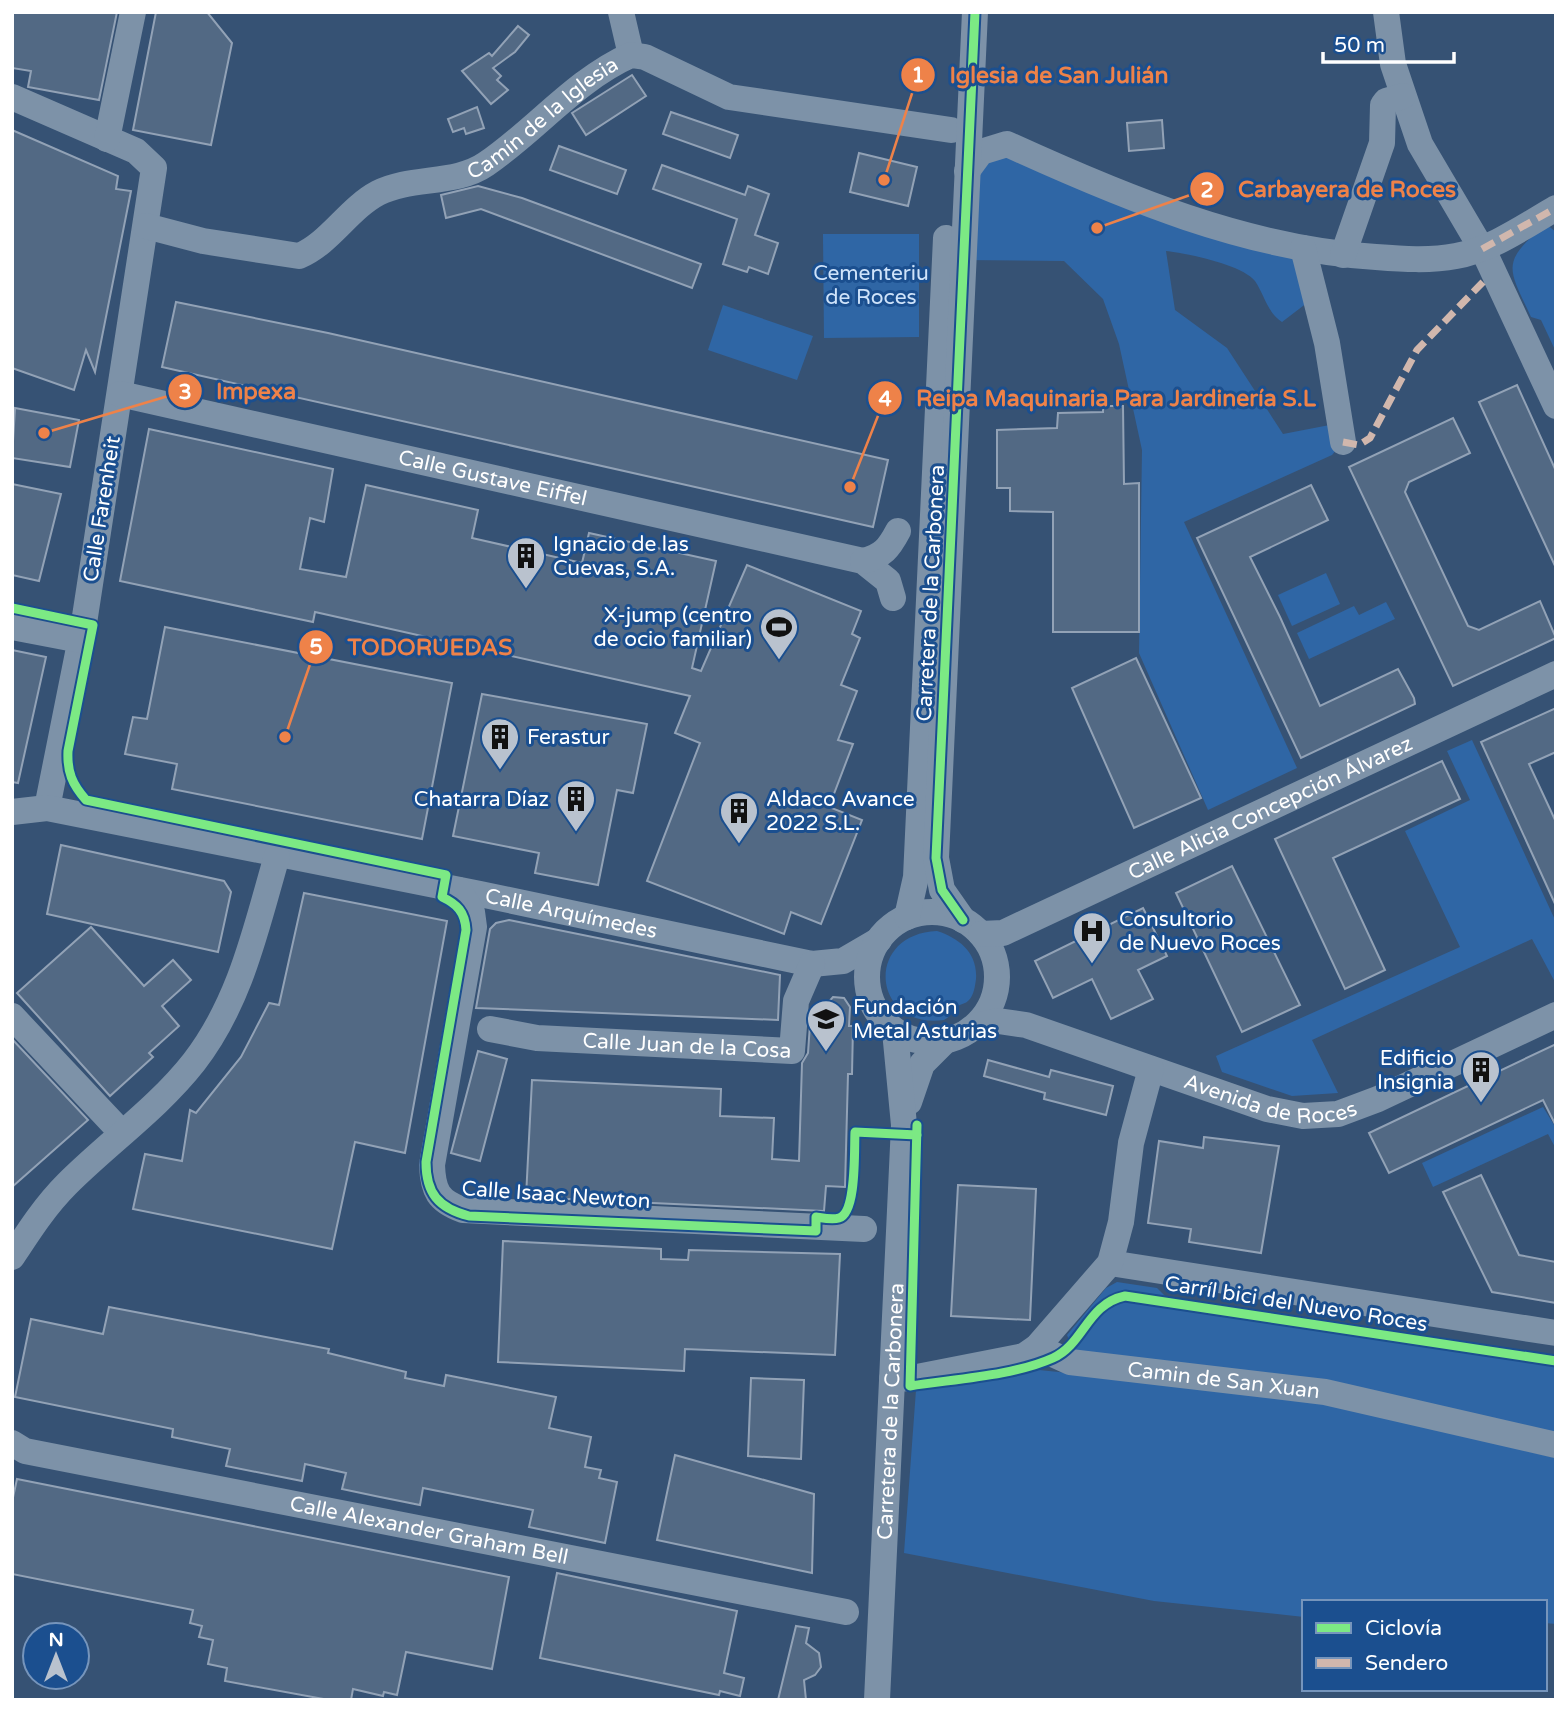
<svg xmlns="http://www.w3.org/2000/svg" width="1568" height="1712" font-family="'Varela Round',sans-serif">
  <rect width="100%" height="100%" fill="#365274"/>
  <g fill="#2f66a5">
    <path d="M996,146L1303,248L1316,296L1282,322C1267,312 1265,296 1255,281C1243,265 1186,253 1166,251L1175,310L1227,348L1283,434L1340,423L1343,442L1332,455L1184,522L1297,768L1208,810L1139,653L1142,450L1119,344L1103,299L1064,261L964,260L967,171Z"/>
    <path d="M1546,224L1556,232V352L1541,320L1531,317C1508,267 1500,263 1546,224Z"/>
    <path d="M823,234H919V337L824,338Z"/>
    <path d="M723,305L813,336L797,380L708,350Z"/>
    <path d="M1326,573L1340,604L1292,626L1278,595Z"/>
    <path d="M1386,602L1395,619L1309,659L1297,633L1354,606L1359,615Z"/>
    <path d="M1472,740L1556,922V984L1532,939L1312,1040L1338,1093L1292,1096L1222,1072L1216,1056L1460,947L1405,831L1470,800L1447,751Z"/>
    <path d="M937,931C959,938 978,953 976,979C975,986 974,995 969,1000C966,1004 959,1004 955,1008C951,1013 951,1016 944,1020C872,1030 863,934 937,931Z"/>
    <path d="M1543,1107L1556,1128V1149L1548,1134L1433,1187L1422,1163Z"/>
    <path d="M1117,1282L1157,1288L1165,1296L1556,1356V1437L1075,1354L1067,1335L1106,1288Z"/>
    <path d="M1029,1369L1298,1396L1556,1458V1624L1545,1623V1602H1304V1617L1154,1601L904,1553L916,1390Z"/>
  </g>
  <g fill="#526984" stroke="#92a2b6" stroke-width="2">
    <path d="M12,12H117L99,100L28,87L31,71L12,68Z"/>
    <path d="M156,12H207L232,43L211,145L133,130Z"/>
    <path d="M518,26L529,35L515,52L493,68L501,76L497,80L508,90L491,104L462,71L489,53L492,56Z"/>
    <path d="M632,75L646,96L586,135L572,113Z"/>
    <path d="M477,107L484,128L466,134L464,128L453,132L448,119Z"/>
    <path d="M671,112L738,135L730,158L663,134Z"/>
    <path d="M1162,120L1164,148L1129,151L1127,123Z"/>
    <path d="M12,130L118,176L116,189L131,191L95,372L86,350L74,390L12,368Z"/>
    <path d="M559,146L626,170L617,194L550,170Z"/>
    <path d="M859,153L917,167L908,206L850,192Z"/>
    <path d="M662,165L745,195L748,186L769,194L755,235L778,243L768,274L749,267L747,272L723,264L737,219L653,189Z"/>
    <path d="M478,186L522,198L701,264L692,288L481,209L446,218L441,195Z"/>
    <path d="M176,302L328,333L888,460L873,527L162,367Z"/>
    <path d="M1517,385L1556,471V568L1479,402Z"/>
    <path d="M1103,406H1123L1124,484L1139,483V632H1053V512L1010,511V488H997V430L1057,428L1058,413L1103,412Z"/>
    <path d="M15,408L79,420L70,467L12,458Z"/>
    <path d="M1453,418L1470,453L1409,482L1405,492L1468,626L1479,630L1540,601L1556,638L1453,686L1349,467Z"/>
    <path d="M149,429L333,469L324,522L310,518L300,569L346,577L366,485L478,510L472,538L582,563L589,533L716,561L692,668L701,671L747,565L861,611L852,634L860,638L841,685L857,691L838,740L853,744L829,807L862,820L821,924L791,912L784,934L647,881L700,743L675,733L690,696L315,612L313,622L120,581Z"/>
    <path d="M12,484L61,494L39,581L12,575Z"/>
    <path d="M1311,485L1328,520L1250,557L1280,617L1320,706L1398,669L1414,698L1415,704L1301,758L1197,538Z"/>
    <path d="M165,627L452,683L422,839L172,789L177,764L125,754L133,717L147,719Z"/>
    <path d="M12,650L46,657L18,783L12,782Z"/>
    <path d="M1136,658L1201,798L1134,828L1072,688Z"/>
    <path d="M482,694L647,724L633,793L617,790L598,885L535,873L539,853L453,836Z"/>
    <path d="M1556,708V752L1529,764L1556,822V906L1481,742Z"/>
    <path d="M1442,761L1460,799L1333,858L1385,970L1345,989L1275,839Z"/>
    <path d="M61,845L224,881L231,892L218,952L47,914Z"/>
    <path d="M1232,866L1300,1005L1242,1032L1176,893Z"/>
    <path d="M304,893L447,921L405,1153L355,1142L332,1249L133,1209L145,1154L182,1161L190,1110L196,1113L241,1057L269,1003L279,1005Z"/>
    <path d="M1143,908L1167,956L1138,970L1153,999L1111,1019L1092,979L1053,998L1035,961Z"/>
    <path d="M509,920L780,975L778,1020L476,1008L490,929L496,923Z"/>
    <path d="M91,927L144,986L173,960L191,980L162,1006L179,1026L149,1053L153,1057L110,1096L17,993Z"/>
    <path d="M833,997L844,998L850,1007L849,1026H853L852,1074H848L845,1187L826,1186L824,1211L526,1197L532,1080L721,1089L720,1116L774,1118L772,1159L799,1161L802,1063L808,1053L810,1024H825L826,1005Z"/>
    <path d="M12,1039L88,1120L12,1187Z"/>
    <path d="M1556,1044V1126L1543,1100L1389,1173L1369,1133Z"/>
    <path d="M478,1051L507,1059L480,1161L451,1153Z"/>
    <path d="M988,1060L1049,1077L1051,1070L1113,1086L1106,1115L1044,1099L1045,1093L984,1076Z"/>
    <path d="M1204,1137L1279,1146L1261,1253L1189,1242L1191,1229L1148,1223L1159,1141L1203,1148Z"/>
    <path d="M1481,1175L1519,1255L1556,1262V1303L1492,1292L1443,1192Z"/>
    <path d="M958,1185L1036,1189L1030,1320L951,1316Z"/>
    <path d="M503,1241L661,1249V1259L688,1260L689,1250L840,1254L835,1355L685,1349L684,1371L498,1362Z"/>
    <path d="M109,1307L329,1349L328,1353L406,1372L405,1378L444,1386L446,1375L556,1397L549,1428L591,1437L585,1467L601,1470L599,1478L617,1482L605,1543L529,1527L533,1510L423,1488L420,1505L380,1497L342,1489L346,1473L305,1464L302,1481L226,1466L230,1449L172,1437L173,1429L15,1397L31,1319L103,1334Z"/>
    <path d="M751,1378L804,1380L801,1459L748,1456Z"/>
    <path d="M675,1455L814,1494L812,1573L657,1540Z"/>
    <path d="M17,1479L509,1577L492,1669L406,1652L397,1695L384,1692L383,1696L353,1689L351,1700H329L225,1681L227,1668L208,1664L213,1640L199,1637L202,1626L190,1623L193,1610L12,1574V1502Z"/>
    <path d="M557,1573L737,1611L724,1673L744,1678L740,1696L720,1691L719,1695L540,1658Z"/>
    <path d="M796,1626L809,1628L806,1643L819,1653L821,1667L815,1675L804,1680L806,1700H778Z"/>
  </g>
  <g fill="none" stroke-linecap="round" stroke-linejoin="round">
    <g stroke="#7d92a8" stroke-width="26">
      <path d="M621,12L631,55"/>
      <path d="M1386,12L1393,64L1420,144L1486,256L1556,406"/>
      <path d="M12,97L136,151L154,168L84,623L47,808"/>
      <path d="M107,139L133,12"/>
      <path d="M967,171L981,152L1007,144C1123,197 1247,249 1376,257C1402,259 1430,261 1456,256C1491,250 1525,226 1556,208"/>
      <path id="s1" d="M146,226L203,241L299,256C330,243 348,209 378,193C411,176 456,185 486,164C536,130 575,80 631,55L645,57L729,97L951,130"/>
      <path d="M1303,248L1327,343L1343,442"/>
      <path d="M1343,255L1382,143L1383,105L1386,101L1403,96"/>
      <path id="s2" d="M120,394L863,561L888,581L893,598"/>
      <path d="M863,561C883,556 889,548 898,531"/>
      <path d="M12,627L80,640"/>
      <path id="s3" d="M12,812L47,808L480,894L812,964L843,961L879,940"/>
      <path d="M459,890L472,912L474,927L432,1165C433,1191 438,1201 463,1210L864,1229"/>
      <circle cx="932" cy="977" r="65"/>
      <path d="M907,917L916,877L946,238"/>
      <path d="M963,920L942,890L936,858L975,12"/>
      <path id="s4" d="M981,934L1003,933L1556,674"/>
      <path d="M12,1016L122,1133"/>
      <path id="s5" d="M976,1026L998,1021L1026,1025L1267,1109L1303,1116L1338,1114L1378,1099L1556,1015"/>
      <path id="s6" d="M490,1029L537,1038L792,1051L796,1001L812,964"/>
      <path d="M909,1102L922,1064L945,1041"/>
      <path d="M12,1257C29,1231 45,1206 67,1184C108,1143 158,1108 194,1062C241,1001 256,928 277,856"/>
      <path d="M1110,1263L1556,1333"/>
      <path id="s7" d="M1037,1347L1070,1362L1325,1392L1556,1445"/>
      <path d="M892,1379L912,1378L1024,1356L1037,1347L1110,1263L1121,1222L1131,1143L1151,1069"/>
      <path id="s8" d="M12,1443L25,1451L846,1612"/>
      <path id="s9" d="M877,1700L904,1125L895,1031"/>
    </g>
    <g stroke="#d1b7ad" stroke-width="7" stroke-dasharray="14 7" stroke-linecap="butt">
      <path d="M1482,249L1556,208"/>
      <path d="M1343,442L1359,445L1370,438L1417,350L1483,282"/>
    </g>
    <defs>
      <g id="cycleway">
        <path d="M12,608L93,625L68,751C67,772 72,784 86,800L446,875L442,897C457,904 465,912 466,930L426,1162C426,1193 438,1208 469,1216L816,1231V1217C823,1218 832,1220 839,1218C857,1213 854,1149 855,1132L917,1135"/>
        <path d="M963,920L942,890L936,858L975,12"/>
        <path d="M917,1125L910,1386C954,1379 1013,1376 1053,1358C1084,1344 1087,1304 1125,1296L1556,1361"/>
      </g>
    </defs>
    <use href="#cycleway" stroke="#1b4f8f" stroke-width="13"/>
    <use href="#cycleway" stroke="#7ce984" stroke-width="9"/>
  </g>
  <defs>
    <symbol id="building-pin" viewBox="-11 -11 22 30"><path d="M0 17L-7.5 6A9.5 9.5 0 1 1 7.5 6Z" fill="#b9c2ce" stroke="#1b4f8f"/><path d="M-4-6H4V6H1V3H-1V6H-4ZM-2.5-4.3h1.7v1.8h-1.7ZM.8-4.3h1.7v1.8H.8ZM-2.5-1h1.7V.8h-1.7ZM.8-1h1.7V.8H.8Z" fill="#111"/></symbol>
    <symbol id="stadium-pin" viewBox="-11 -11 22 30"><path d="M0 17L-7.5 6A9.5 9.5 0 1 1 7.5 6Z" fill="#b9c2ce" stroke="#1b4f8f"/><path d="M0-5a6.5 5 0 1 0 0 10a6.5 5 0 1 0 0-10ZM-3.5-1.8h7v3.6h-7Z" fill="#111"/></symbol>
    <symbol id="hospital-pin" viewBox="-11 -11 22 30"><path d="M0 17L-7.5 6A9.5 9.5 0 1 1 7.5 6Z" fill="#b9c2ce" stroke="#1b4f8f"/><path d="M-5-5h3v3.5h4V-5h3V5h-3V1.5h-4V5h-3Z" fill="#111"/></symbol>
    <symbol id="school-pin" viewBox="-11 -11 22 30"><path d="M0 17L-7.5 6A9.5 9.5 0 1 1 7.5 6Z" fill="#b9c2ce" stroke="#1b4f8f"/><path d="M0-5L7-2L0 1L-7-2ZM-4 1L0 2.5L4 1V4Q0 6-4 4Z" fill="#111"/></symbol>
  </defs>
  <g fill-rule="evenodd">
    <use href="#building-pin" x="504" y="534" width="44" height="60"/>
    <use href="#stadium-pin" x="757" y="605" width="44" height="60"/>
    <use href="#building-pin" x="478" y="715" width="44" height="60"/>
    <use href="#building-pin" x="554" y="777" width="44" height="60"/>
    <use href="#building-pin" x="717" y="789" width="44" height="60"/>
    <use href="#hospital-pin" x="1070" y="909" width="44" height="60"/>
    <use href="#school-pin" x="804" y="997" width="44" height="60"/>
    <use href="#building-pin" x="1459" y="1048" width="44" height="60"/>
  </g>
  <g text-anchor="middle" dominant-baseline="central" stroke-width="6" stroke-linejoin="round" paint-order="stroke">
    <g font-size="21" fill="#fff" stroke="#1b4f8f">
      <text stroke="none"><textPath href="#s1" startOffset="443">Camín de la Iglesia</textPath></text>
      <text stroke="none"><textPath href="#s2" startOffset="382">Calle Gustave Eiffel</textPath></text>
      <text transform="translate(102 509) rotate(-81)">Calle Farenheit</text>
      <text transform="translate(931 593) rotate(-87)">Carretera de la Carbonera</text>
      <text stroke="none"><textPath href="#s4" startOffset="317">Calle Alicia Concepción Álvarez</textPath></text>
      <text stroke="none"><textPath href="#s3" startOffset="570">Calle Arquímedes</textPath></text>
      <text stroke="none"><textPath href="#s6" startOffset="198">Calle Juan de la Cosa</textPath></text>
      <text stroke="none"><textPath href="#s5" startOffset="308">Avenida de Roces</textPath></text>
      <text transform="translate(556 1195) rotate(4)">Calle Isaac Newton</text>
      <text transform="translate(1296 1304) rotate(9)">Carríl bici del Nuevo Roces</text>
      <text stroke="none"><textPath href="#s7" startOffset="191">Camin de San Xuan</textPath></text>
      <text stroke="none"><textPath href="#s9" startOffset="289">Carretera de la Carbonera</textPath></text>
      <text stroke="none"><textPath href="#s8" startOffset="427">Calle Alexander Graham Bell</textPath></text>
    </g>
    <g font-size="21" fill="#cfe3fa" stroke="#1b4f8f">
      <text x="871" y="273">Cementeriu<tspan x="871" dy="24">de Roces</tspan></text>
    </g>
    <g font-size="21" fill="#fff" stroke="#1b4f8f" text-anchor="start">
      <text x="553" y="544">Ignacio de las<tspan x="553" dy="24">Cuevas, S.A.</tspan></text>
      <text x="752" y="615" text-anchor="end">X-jump (centro<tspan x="752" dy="24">de ocio familiar)</tspan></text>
      <text x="527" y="737">Ferastur</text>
      <text x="549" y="799" text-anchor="end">Chatarra Díaz</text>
      <text x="766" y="799">Aldaco Avance<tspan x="766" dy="24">2022 S.L.</tspan></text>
      <text x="1119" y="919">Consultorio<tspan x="1119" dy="24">de Nuevo Roces</tspan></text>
      <text x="853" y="1007">Fundación<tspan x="853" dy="24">Metal Asturias</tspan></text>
      <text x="1454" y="1058" text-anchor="end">Edificio<tspan x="1454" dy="24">Insignia</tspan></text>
    </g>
  </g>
  <path fill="none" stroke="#ee8249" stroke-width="2.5" d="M884 180L918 75M1097 228L1207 189M44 433L185 391M850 487L885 398M285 737L316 647"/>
  <g fill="#ee8249" stroke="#1b4f8f" stroke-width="2.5">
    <circle cx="884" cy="180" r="7"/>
    <circle cx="1097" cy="228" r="7"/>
    <circle cx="44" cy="433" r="7"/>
    <circle cx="850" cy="487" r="7"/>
    <circle cx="285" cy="737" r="7"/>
    <circle cx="918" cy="75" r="18"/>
    <circle cx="1207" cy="189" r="18"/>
    <circle cx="185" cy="391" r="18"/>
    <circle cx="885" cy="398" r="18"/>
    <circle cx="316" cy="647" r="18"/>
  </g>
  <g font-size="21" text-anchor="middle" font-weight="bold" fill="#fff">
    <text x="918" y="82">1</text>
    <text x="1207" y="197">2</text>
    <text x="185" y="399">3</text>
    <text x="885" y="406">4</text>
    <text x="316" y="654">5</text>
  </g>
  <g font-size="23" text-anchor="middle" font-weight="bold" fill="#ee8249" stroke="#1b4f8f" stroke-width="6" stroke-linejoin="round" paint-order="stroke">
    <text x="1059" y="83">Iglesia de San Julián</text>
    <text x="1347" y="197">Carbayera de Roces</text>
    <text x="256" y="399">Impexa</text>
    <text x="1116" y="406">Reipa Maquinaria Para Jardinería S.L</text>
    <text x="430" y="655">TODORUEDAS</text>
  </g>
  <rect width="1568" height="1712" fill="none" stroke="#ffffff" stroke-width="28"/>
  <rect x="1302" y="1600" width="245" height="91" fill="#1b4f8f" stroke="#7695bc" stroke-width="2"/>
  <rect x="1316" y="1623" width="35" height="10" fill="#7ce984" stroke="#7695bc" stroke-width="2"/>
  <text x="1365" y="1635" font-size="21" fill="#ffffff">Ciclovía</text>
  <rect x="1316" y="1658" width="35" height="10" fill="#d1b7ad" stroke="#7695bc" stroke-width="2"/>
  <text x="1365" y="1670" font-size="21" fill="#ffffff">Sendero</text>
  <g transform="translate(56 1656)"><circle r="33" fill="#1b4f8f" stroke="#7695bc" stroke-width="2"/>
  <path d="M0-5L12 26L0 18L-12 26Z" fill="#b9c2ce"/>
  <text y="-10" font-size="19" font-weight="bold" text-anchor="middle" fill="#ffffff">N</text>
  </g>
  <path d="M1323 52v10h131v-10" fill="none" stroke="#ffffff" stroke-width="3.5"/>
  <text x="1334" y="52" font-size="21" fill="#ffffff" stroke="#1b4f8f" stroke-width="5" paint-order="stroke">50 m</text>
</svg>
